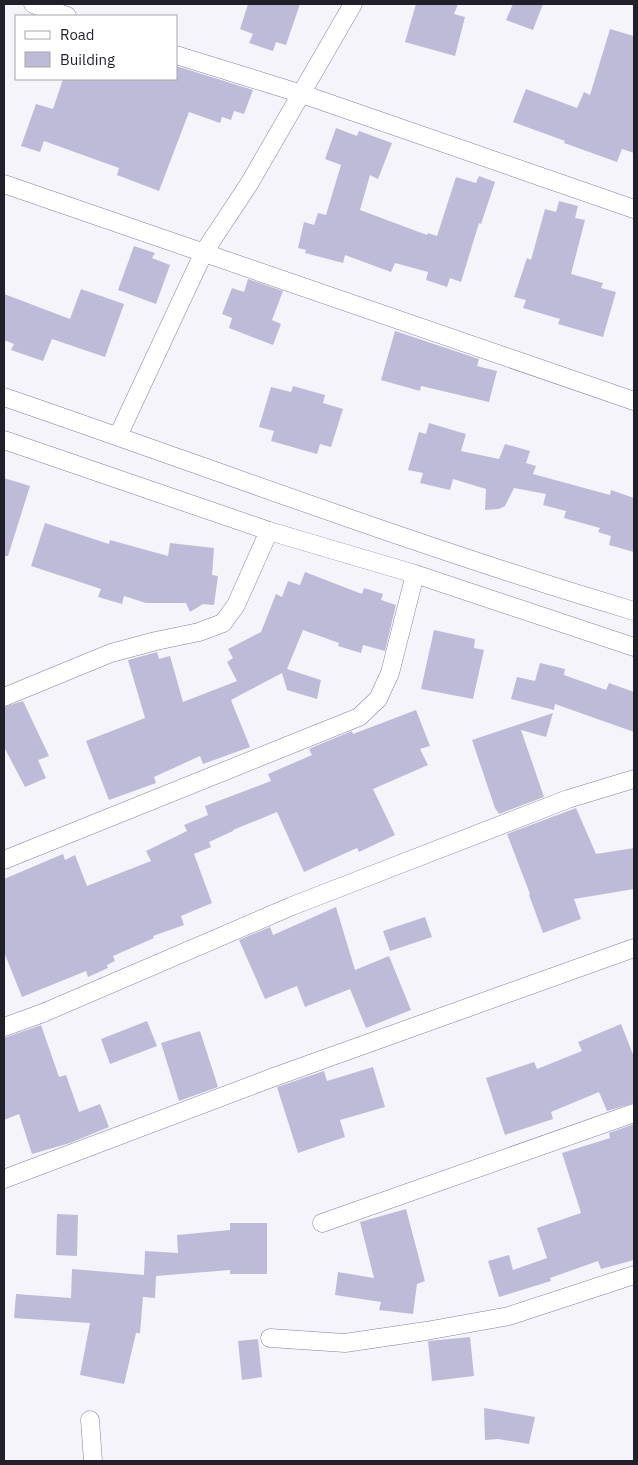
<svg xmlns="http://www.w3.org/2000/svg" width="638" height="1465" font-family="'IBM Plex Sans',sans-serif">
  <rect width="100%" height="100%" fill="#f5f4fb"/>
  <g fill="#bebbd9">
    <path d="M248,4H300L286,45L276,42L273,51L249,43L253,34L240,29Z"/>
    <path d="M416,4H458L454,14L465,17L455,56L405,42Z"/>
    <path d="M513,4H543L533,30L506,20Z"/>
    <path d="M610,29L634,36V153L622,149L617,162L564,143L565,141L513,122L526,89L577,108L584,92L590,95Z"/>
    <path d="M176,66L253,90L244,114L234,111L231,120L222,117L220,123L189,112L159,191L117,175L119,168L44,141L40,152L21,146L36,104L53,109L63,79H176Z"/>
    <path d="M336,128L357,136L359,131L392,143L378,179L370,175L360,210L427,235L428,233L437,236L456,177L476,183L479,176L495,182L481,224L479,223L461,282L450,278L447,287L426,280L428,272L395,263L391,272L345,255L343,263L305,253L306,250L298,248L304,222L314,225L318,213L326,215L341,165L325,159Z"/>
    <path d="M559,201L578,206L575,218L585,220L571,274L603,283L601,288L616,292L603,337L558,324L560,319L523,308L526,300L514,297L527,258L531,260L545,209L556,212Z"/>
    <path d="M134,246L155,253L152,258L170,265L156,304L118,290Z"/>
    <path d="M248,279L283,291L272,320L281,324L273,345L229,328L232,318L222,314L232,288L244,292Z"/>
    <path d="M81,289L124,304L105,357L52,339L43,361L11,350L14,344L4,340V294L70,319Z"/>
    <path d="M395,331L479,359L477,366L497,371L489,402L421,386L420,391L381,380Z"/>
    <path d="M293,386L325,395L323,403L343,409L331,447L320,444L317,454L271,441L274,431L259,427L271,387L291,392Z"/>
    <path d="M429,423L466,434L461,451L499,459L505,444L530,451L526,463L536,466L533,474L610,495L611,490L634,498V552L609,545L611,536L598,532L600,528L564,518L566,511L543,505L546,494L514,488L505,506L499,509L485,510L486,489L453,479L450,490L420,483L423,473L408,470L419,432L426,434Z"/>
    <path d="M4,478L30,486L8,556H4Z"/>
    <path d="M45,523L109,544L110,540L168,556L170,543L214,548L212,575L218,576L214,605L203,604L190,612L186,603H146L124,596L122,604L98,597L101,589L31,566Z"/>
    <path d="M305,572L362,594L364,588L383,594L381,600L396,605L385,651L363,645L361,653L338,646L339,643L303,630L287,669L321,680L317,699L287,690L282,673L231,700L250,747L203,764L200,756L154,777L156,783L109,800L86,741L145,718L128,660L157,652L159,659L170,656L183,702L237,681L227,662L233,658L228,649L261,632L276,594L282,597L288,581L300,585Z"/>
    <path d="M434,630L475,639L474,648L484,650L473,699L421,689Z"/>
    <path d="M540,663L565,669L564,675L606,690L609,683L634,692V732L555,704L554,710L511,699L517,677L535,681Z"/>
    <path d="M23,701L49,756L38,760L46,778L25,787L4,747V707Z"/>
    <path d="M416,710L430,746L420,749L428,765L373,789L395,835L359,852L357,848L304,872L277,812L233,830V831L209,842L211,847L194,854L212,903L181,916L184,925L153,936L154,938L113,956L115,961L107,965L108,968L88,977L86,971L22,997L4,952V879L63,854L65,860L75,855L87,886L151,861L146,851L187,831L184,825L208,815L205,806L271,781L268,774L312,755L309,749L318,745L352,731L353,734Z"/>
    <path d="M553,713L546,737L521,730L544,797L499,814L495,808L472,740Z"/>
    <path d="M576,808L596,854L634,848V889L574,899L581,919L543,933L529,895L530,894L507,834Z"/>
    <path d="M336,907L355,970L389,956L411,1010L366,1028L350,989L305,1007L297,986L265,999L239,940L270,927L273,935Z"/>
    <path d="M425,917L432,937L390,951L383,931Z"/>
    <path d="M147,1021L157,1046L110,1064L101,1039Z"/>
    <path d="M621,1024L634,1057V1103L607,1111L599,1092L551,1112L553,1119L505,1135L486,1078L534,1062L537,1069L582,1051L578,1042Z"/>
    <path d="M41,1025L59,1077L66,1075L79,1112L100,1104L109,1127L70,1143L32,1154L19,1114L4,1120V1038Z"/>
    <path d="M200,1031L218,1087L179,1101L161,1043Z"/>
    <path d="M373,1067L385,1107L340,1120L345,1137L298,1153L277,1087L324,1071L327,1081Z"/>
    <path d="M634,1124V1260L601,1269L598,1261L550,1278L551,1281L499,1297L488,1261L509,1255L513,1270L547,1258L537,1228L581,1213L562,1153L610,1138L609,1133Z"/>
    <path d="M406,1209L425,1281L417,1284L413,1314L379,1310L381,1302L335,1295L338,1272L374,1278L360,1222Z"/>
    <path d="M57,1214L78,1215L77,1256L56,1255Z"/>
    <path d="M230,1223H267V1274H230V1270L156,1276L155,1298L143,1297L140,1333H136L124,1384L80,1375L90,1323L14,1318L16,1294L71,1298L72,1269L144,1275L145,1251L178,1253L177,1235L230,1230Z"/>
    <path d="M470,1337L474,1376L432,1381L428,1341Z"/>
    <path d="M258,1339L262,1377L242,1380L238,1341Z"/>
    <path d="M484,1408L535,1417L529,1444L498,1439L485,1440Z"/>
  </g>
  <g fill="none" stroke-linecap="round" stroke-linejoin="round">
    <defs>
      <g id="minor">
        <path d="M33,4L67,16"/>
        <path d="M176,55L302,94L634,209"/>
        <path d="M4,184L634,401"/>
        <path d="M4,397C214,469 421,548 634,611"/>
        <path d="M118,436L204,252L249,184L353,4"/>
        <path d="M4,440L269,531L415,574L634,647"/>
        <path d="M4,697L111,653L156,641L199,632L223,623L236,605L269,531"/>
        <path d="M4,860L359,717L378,699L390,673L415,574"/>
        <path d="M4,1027L43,1013L292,906L568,799L634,779"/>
        <path d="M4,1179L274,1077L634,948"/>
        <path d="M322,1223L634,1113"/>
        <path d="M270,1338L345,1343L426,1331L509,1316L634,1275"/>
        <path d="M90,1420L93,1461"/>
      </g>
    </defs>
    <use href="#minor" stroke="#83809d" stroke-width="19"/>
    <use href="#minor" stroke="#fff" stroke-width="18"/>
  </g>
  <rect width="638" height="1465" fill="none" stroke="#201f2a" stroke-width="10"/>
  <rect x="15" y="15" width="162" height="65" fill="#ffffff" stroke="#a6a5aa"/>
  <rect x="25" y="31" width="25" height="8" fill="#ffffff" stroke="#a6a5aa"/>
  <text x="60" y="40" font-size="15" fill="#201f2a">Road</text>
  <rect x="25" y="52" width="25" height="15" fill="#bebbd9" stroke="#a6a5aa"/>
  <text x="60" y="65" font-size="15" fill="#201f2a">Building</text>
</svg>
